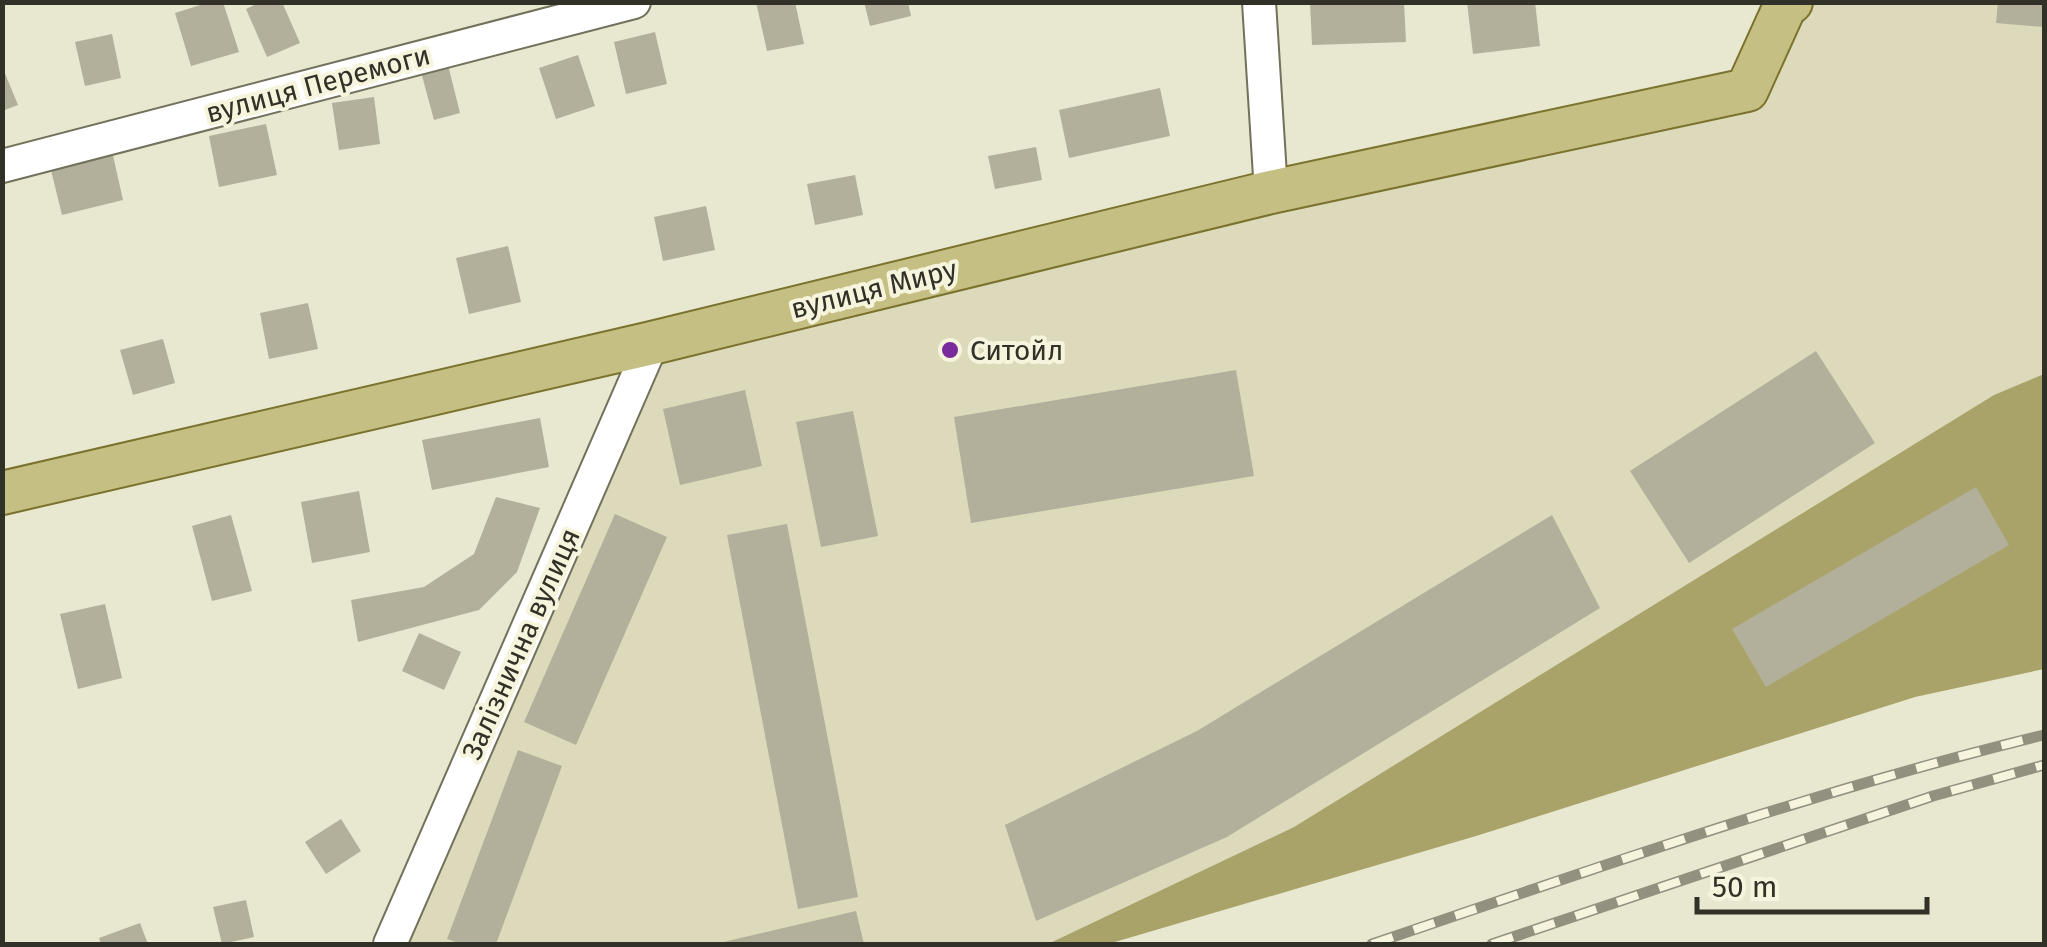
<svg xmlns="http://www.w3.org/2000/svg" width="2047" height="947" font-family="'Fira Sans',sans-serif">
  <rect width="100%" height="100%" fill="#e8e7cf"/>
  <path fill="#dcdabb" d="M1786,3H2044V374L1994,396L1294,827L1048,944H390L652,343L1746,90Z"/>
  <path fill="#a9a369" d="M2044,374V669L1915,697L1476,836L1108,944H1048L1294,827L1994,395Z"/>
  <g fill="#b2b09a">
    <path d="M210,2H223L239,52L191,66L175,13Z"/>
    <path d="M261,2H282L300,43L267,57L246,9Z"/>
    <path d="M756,2H795L804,44L767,51Z"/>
    <path d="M864,2H908L911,16L870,26Z"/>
    <path d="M1310,2H1404L1406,42L1312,45Z"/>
    <path d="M1467,2H1535L1540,46L1473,54Z"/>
    <path d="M1998,2H2044V27L1996,23Z"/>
    <path d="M655,32L667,84L626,94L614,42Z"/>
    <path d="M112,34L121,78L85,86L75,42Z"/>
    <path d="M578,55L595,106L556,119L539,68Z"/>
    <path d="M448,65L460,113L434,120L421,72Z"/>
    <path d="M2,66L18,105L2,111Z"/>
    <path d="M1160,88L1170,136L1069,158L1059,110Z"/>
    <path d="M374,97L380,144L339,150L332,103Z"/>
    <path d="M266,124L277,175L219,187L209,136Z"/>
    <path d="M1036,147L1042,180L995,189L988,156Z"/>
    <path d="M112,151L123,200L62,215L50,166Z"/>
    <path d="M855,175L863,215L815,225L807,184Z"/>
    <path d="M706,206L715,250L663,261L654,217Z"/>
    <path d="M508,246L521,302L469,314L456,258Z"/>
    <path d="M308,303L318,349L269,359L260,313Z"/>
    <path d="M163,339L175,383L133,395L120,350Z"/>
    <path d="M1816,351L1875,443L1689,563L1630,471Z"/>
    <path d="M1236,370L1254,476L971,523L954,417Z"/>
    <path d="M745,390L762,466L680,485L663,409Z"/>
    <path d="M853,411L878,536L821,547L796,422Z"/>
    <path d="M540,418L549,467L432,490L422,440Z"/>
    <path d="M1976,487L2009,545L1766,687L1732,629Z"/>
    <path d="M359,491L370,552L312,563L301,502Z"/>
    <path d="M496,497L540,508L517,572L479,610L358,642L351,600L424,587L474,554Z"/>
    <path d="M615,514L667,537L576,745L524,722Z"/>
    <path d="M231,515L252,591L212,601L192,526Z"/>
    <path d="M1552,515L1600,608L1227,837L1036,921L1005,825L1197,731Z"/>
    <path d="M787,524L858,897L798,909L727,535Z"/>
    <path d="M105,604L122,678L78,689L60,614Z"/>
    <path d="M419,633L461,652L444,690L402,671Z"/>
    <path d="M518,750L562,766L496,944H462L447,939Z"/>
    <path d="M341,819L361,851L326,874L305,842Z"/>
    <path d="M246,900L254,937L222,944L213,907Z"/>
    <path d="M856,911L864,944H719V943Z"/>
    <path d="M140,923L148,944H101L99,938Z"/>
  </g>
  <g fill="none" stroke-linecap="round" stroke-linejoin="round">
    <defs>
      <g id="minor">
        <path d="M1259,2L1271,192"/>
        <path d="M2,166L634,2"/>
        <path d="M390,944L652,343"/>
      </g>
      <path id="major" d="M2,493L652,343L1271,192L1747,90L1785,6L1791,2"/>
    </defs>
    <use href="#minor" stroke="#72715c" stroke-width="36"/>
    <use href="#major" stroke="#7a722d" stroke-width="46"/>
    <use href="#minor" stroke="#fff" stroke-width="32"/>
    <use href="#major" stroke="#c6bf83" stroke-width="42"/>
    <defs>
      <g id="rail">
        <path d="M1372,944C1594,869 1816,790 2044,735"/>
        <path d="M1492,944L1933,796L2044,765"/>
      </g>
    </defs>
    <use href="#rail" stroke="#929180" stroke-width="11"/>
    <use href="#rail" stroke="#f6f4dc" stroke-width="8" stroke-dasharray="22" stroke-linecap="butt"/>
  </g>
  <circle fill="#792a9b" stroke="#f6f4dc" stroke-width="4" cx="950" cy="350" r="10"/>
  <g text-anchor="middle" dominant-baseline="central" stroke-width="8" stroke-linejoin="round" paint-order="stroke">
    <g font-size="28" fill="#323128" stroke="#f6f4dc">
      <text transform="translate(318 84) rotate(-15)">вулиця Перемоги</text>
      <text transform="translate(874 289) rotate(-14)">вулиця Миру</text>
      <text transform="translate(521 644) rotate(-66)">Залізнична вулиця</text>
    </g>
    <g font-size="28" fill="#323128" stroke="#f6f4dc" text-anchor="start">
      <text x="970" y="350">Ситойл</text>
    </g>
  </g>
  <rect width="2047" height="947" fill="none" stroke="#323128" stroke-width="10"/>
  <path d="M1697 897v15h230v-15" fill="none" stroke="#323128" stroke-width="5"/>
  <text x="1712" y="897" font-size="30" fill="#323128" stroke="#f6f4dc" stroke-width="8" paint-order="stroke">50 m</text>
</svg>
